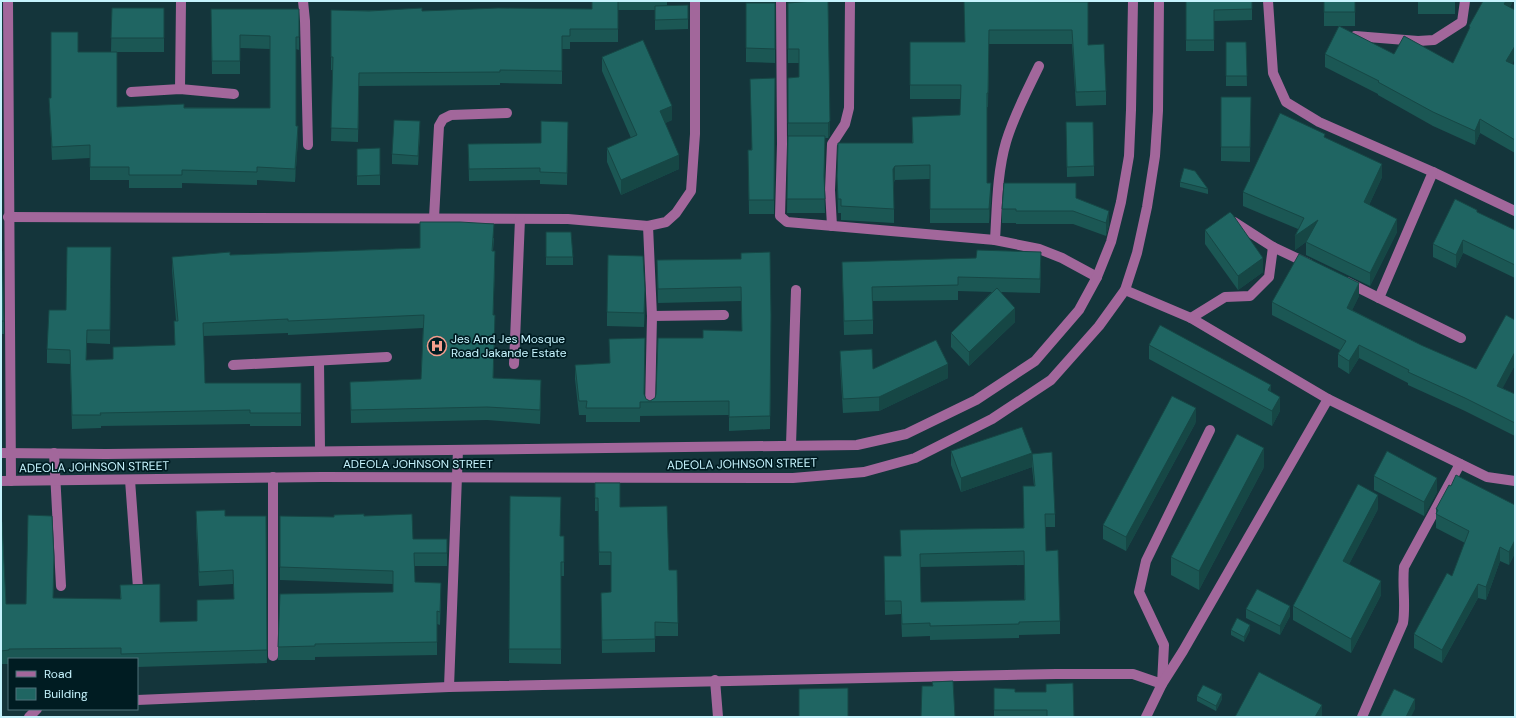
<svg xmlns="http://www.w3.org/2000/svg" width="1516" height="718" font-family="'DM Sans',sans-serif">
  <rect width="100%" height="100%" fill="#14353b"/>
  <g fill="none" stroke-linecap="round" stroke-linejoin="round">
    <g stroke="#a2679b" stroke-width="10">
      <path d="M8,1L11,481"/>
      <path d="M303,1L305,21L308,145"/>
      <path d="M781,1L782,144L780,216L787,222L995,240"/>
      <path d="M1268,1L1273,73L1286,102L1319,122L1433,172L1515,211"/>
      <path d="M1355,36L1418,41L1434,40L1462,22L1465,1"/>
      <path d="M1039,66C1027,91 1014,115 1006,142C997,173 997,207 995,240L1039,249L1062,258L1097,277"/>
      <path d="M180,89L181,1"/>
      <path d="M131,92L180,89L234,94"/>
      <path d="M1433,172L1379,298L1461,338"/>
      <path d="M8,217L568,219L648,226L666,222L676,213L691,191L695,134V1"/>
      <path d="M434,218L439,126L443,119L451,115L507,113"/>
      <path d="M1234,222L1273,247L1309,264"/>
      <path d="M648,226L652,316L650,408"/>
      <path d="M832,226L830,190L832,144L845,124L849,108L850,1"/>
      <path d="M1347,282L1379,298"/>
      <path d="M1125,290L1191,318L1328,399L1487,477L1515,481"/>
      <path d="M652,316L724,315"/>
      <path d="M1191,318L1225,297L1250,296L1269,277L1273,247"/>
      <path d="M319,361L320,450"/>
      <path d="M514,364L520,219"/>
      <path d="M233,365L387,357"/>
      <path d="M791,445L796,290"/>
      <path d="M1,453L106,454L857,445L906,434L976,400L1035,361L1079,310L1097,277L1111,242L1121,202L1129,156L1131,110L1133,1"/>
      <path d="M54,453L61,586"/>
      <path d="M273,477V656"/>
      <path d="M130,480L138,588"/>
      <path d="M1,481L322,477L793,478L864,472L915,458L992,419L1051,380L1099,326L1125,290L1137,253L1147,207L1155,156L1158,111L1159,1"/>
      <path d="M715,680L718,717"/>
      <path d="M449,687L458,450"/>
      <path d="M137,700L449,687L1056,674H1133L1162,684L1164,645L1139,592L1146,561L1210,430"/>
      <path d="M29,717L37,709"/>
      <path d="M1146,717L1162,684L1183,651L1328,399"/>
      <path d="M1362,717L1403,623C1406,604 1402,586 1404,567L1460,464"/>
    </g>
  </g>
  <g fill="#1b5754" fill-rule="evenodd">
    <path d="M592,1H667V5L688,19V29L655,30V10H618V42H570V49H562V84L500,83V85L359,86L358,142L331,141L333,70H331V10L422,11L592,9Z"/>
    <path d="M814,1L830,135L828,138H825L824,182L825,213H787L788,136V78L799,77V63H788V3Z"/>
    <path d="M964,1L1088,2V45L1106,91V105L1076,106L1072,44H989L988,107H987V183L991,197L989,223H930V179L895,180L894,182V223L841,220V213H838L837,176L912,143V117L960,115L961,99H910V42H965Z"/>
    <path d="M1186,1H1252V20L1214,21V51H1186Z"/>
    <path d="M1324,1H1455V14H1418V1H1355V26H1324Z"/>
    <path d="M1513,1L1510,7L1512,64L1515,65V153L1480,133L1475,145L1433,126L1378,95V94L1325,67V54H1394L1453,63L1469,30V26Z"/>
    <path d="M746,3H775V63L746,62Z"/>
    <path d="M112,8H164V52H111Z"/>
    <path d="M211,9L299,37V50L296,49V126L298,139L295,182L257,180V185L182,183V188H129V180H90V158L52,160L49,98H51L78,52L117,107L270,108V49L240,48V74H212Z"/>
    <path d="M1,31L2,71V85H1Z"/>
    <path d="M1226,42H1246L1247,86H1226Z"/>
    <path d="M602,57L672,120L665,123L679,169L621,195L607,162V148L631,138L602,71Z"/>
    <path d="M775,78L774,214H749L748,150H751Z"/>
    <path d="M1221,97H1251L1250,162L1221,161Z"/>
    <path d="M1066,122L1094,166V176L1067,177Z"/>
    <path d="M420,131L418,165L392,164V154Z"/>
    <path d="M568,134L567,185L540,184V180L469,181L468,144L541,143Z"/>
    <path d="M1325,138L1382,177L1369,205L1397,232L1370,286L1306,255V242L1295,250L1298,229L1243,206V192Z"/>
    <path d="M380,148V185H357V149Z"/>
    <path d="M1180,182L1208,189V194L1180,187Z"/>
    <path d="M1076,198L1109,225L1106,236L1073,224H1016V223H1002V209Z"/>
    <path d="M1477,212L1515,230V278L1463,253L1456,268L1433,257V244Z"/>
    <path d="M1205,230L1263,272L1238,290L1205,244Z"/>
    <path d="M546,232L573,257V265H546Z"/>
    <path d="M494,238L493,251L495,265L493,315L495,328L493,378L541,394L540,424L487,420L351,423L350,382L421,379L423,328L288,335V333L203,336L205,383H301V426H250V424L101,426V428L72,429L70,364L47,363V349L66,310L111,247L110,344L87,343L86,360L113,359L175,345L174,321H176L172,270V257L420,248Z"/>
    <path d="M1,251L4,321V334H1Z"/>
    <path d="M741,259L771,329L770,429L729,431V415L640,416V422H586V415H579L575,379V365L609,363L645,352L644,395L646,399L650,401L655,398L703,338L742,331L741,301L658,303L657,260Z"/>
    <path d="M842,262L1041,266L1040,293L1001,292L1015,322L969,366L951,347V333L992,292L958,291V300L873,301V334L844,335Z"/>
    <path d="M1359,296L1352,310L1421,345L1476,369L1515,320V365L1502,388L1515,394V436L1465,411L1408,385V383L1359,358L1349,374L1338,367V354L1340,350L1272,315V302Z"/>
    <path d="M645,303L644,327L607,326V312Z"/>
    <path d="M1149,345L1271,392L1280,411L1272,426L1149,359Z"/>
    <path d="M840,351L873,369L948,378L879,411L843,413L840,365Z"/>
    <path d="M1196,422L1126,551L1103,539V525Z"/>
    <path d="M951,451L1032,467L961,492L951,465Z"/>
    <path d="M1032,454L1055,514V527H1046V551L1060,621V634L1019,635V638L930,640V636L902,637L901,614L885,615L884,570L901,556L1023,528L1034,486L1032,467ZM1024,565V600L921,602L920,567Z"/>
    <path d="M1264,467L1199,590L1171,575V557Z"/>
    <path d="M1374,476L1437,492L1424,516L1374,490Z"/>
    <path d="M595,483L620,507L669,570L678,623V636H655V652L602,653L601,593L611,592V565H599L598,511H595Z"/>
    <path d="M1451,486L1515,505V553L1509,565L1500,561L1486,600L1478,598L1442,663L1414,648V634L1452,576L1465,543L1436,528V509Z"/>
    <path d="M510,496L560,536H564V576H561V664L509,663Z"/>
    <path d="M1378,509L1349,564L1381,595L1351,653L1293,620V606Z"/>
    <path d="M196,511L225,516H266L267,663L137,667V659H9V664H1V522L6,604H26L54,570L53,598L120,599V585L160,622L197,621L234,599L233,584L199,586L196,525Z"/>
    <path d="M280,516L334,517L364,516L413,539H447V566H414L415,582L441,596L440,625L437,624V655L315,657V660H278V647L393,592V584L280,580Z"/>
    <path d="M1246,609L1290,616L1280,635L1246,618Z"/>
    <path d="M1231,630H1250L1244,642L1231,635Z"/>
    <path d="M994,688L1015,692L1074,717H994Z"/>
    <path d="M1197,696L1222,699L1216,711L1197,701Z"/>
  </g>
  <g fill="#164745">
    <path d="M1506,1H1513L1504,18V4Z"/>
    <path d="M1515,46V59L1506,75V61Z"/>
    <path d="M672,106V120L660,126V111Z"/>
    <path d="M1480,119V133L1475,145V131Z"/>
    <path d="M420,121V131L418,165V156Z"/>
    <path d="M830,121V135L828,138V123Z"/>
    <path d="M298,126V139L295,182V169Z"/>
    <path d="M825,136V150L824,190V176Z"/>
    <path d="M679,155V169L621,195V180Z"/>
    <path d="M1382,164V177L1364,216V202Z"/>
    <path d="M895,166V180L893,183V169Z"/>
    <path d="M991,183V197L989,223V209Z"/>
    <path d="M1109,211V225L1106,236V223Z"/>
    <path d="M1397,219V232L1370,286V273Z"/>
    <path d="M1318,220V233L1295,250V236Z"/>
    <path d="M1463,240V253L1456,268V255Z"/>
    <path d="M495,251V265L493,328V315Z"/>
    <path d="M1041,252V266L1040,293V279Z"/>
    <path d="M1263,258V272L1238,290V276Z"/>
    <path d="M1359,283V296L1347,321V308Z"/>
    <path d="M645,289V303L644,327V313Z"/>
    <path d="M1015,308V322L969,366V352Z"/>
    <path d="M495,315V328L493,392V378Z"/>
    <path d="M1359,345V358L1349,374V361Z"/>
    <path d="M1515,352V365L1497,399V386Z"/>
    <path d="M948,364V378L879,411V397Z"/>
    <path d="M541,380V394L540,424V410Z"/>
    <path d="M1271,385V400L1268,390Z"/>
    <path d="M1280,397V411L1272,426V411Z"/>
    <path d="M1196,408V422L1126,551V537Z"/>
    <path d="M1264,448V467L1199,590V571Z"/>
    <path d="M1032,453V467L961,492V478Z"/>
    <path d="M1437,478V492L1424,516V502Z"/>
    <path d="M1378,495V509L1343,576V561Z"/>
    <path d="M1515,540V553L1509,565V552Z"/>
    <path d="M1500,547V561L1486,600V587Z"/>
    <path d="M1381,581V595L1351,653V639Z"/>
    <path d="M1478,584V598L1442,663V650Z"/>
    <path d="M1290,606V616L1280,635V626Z"/>
    <path d="M1250,625V630L1244,642V637Z"/>
    <path d="M1222,694V699L1216,711V706Z"/>
    <path d="M1415,699V709L1411,717H1406Z"/>
    <path d="M1322,705V717H1315Z"/>
  </g>
  <g fill="#1f6562" stroke="#164745" fill-rule="evenodd">
    <path d="M592,1H618V29H570V36H562V71L500,70V72L359,73L358,129L331,128L333,57H331V10L369,11L422,8V11L498,8L592,9Z"/>
    <path d="M814,1H828L830,121L828,123H788V78L799,77V49H788V3Z"/>
    <path d="M964,1L1088,2V45L1104,44L1106,91L1076,92L1072,30H989L988,93H987V183H991L989,209H930V165L895,166L893,169L894,209L841,206V199H838L837,176L838,143H913L912,117L960,115L961,85H910V42H965Z"/>
    <path d="M1186,1H1252V9L1214,10V40H1186Z"/>
    <rect x="1324" y="1" width="31" height="11"/>
    <path d="M1483,1H1506L1504,4L1515,10V46L1506,61L1515,65V140L1480,119L1475,131L1433,112L1378,82L1379,81L1325,54L1339,26L1394,54L1404,36L1453,63L1470,27L1469,26Z"/>
    <path d="M746,3H775V49L746,48Z"/>
    <path d="M688,5V19L655,20V6Z"/>
    <path d="M112,8H164V38H111Z"/>
    <path d="M211,9H299V37H296V126H298L295,169L257,167V172L182,170V175H129V167H90V145L52,147L49,98H51V32H78V52H117V107L184,104V108H270V36L240,35V61H212Z"/>
    <rect x="1" y="31" width="1" height="40"/>
    <path d="M643,40L672,106L660,111L679,155L621,180L607,148L637,135L602,57Z"/>
    <path d="M1226,42H1246L1247,76H1226Z"/>
    <path d="M775,78L774,200H749L748,150H752L750,79Z"/>
    <path d="M1221,97H1251L1250,147H1221Z"/>
    <path d="M1280,113L1325,134L1324,137L1382,164L1364,202L1397,219L1370,273L1306,242L1318,220L1295,236L1304,218L1243,192Z"/>
    <path d="M394,120L420,121L418,156L392,154Z"/>
    <path d="M541,121L568,122L567,173L540,172V168L469,169L468,144L541,143Z"/>
    <path d="M1066,122H1093L1094,166L1067,167Z"/>
    <path d="M788,136H825L824,176L825,199H787Z"/>
    <path d="M380,148V175L357,176V149Z"/>
    <path d="M1184,168L1195,171L1208,189L1180,182Z"/>
    <path d="M1004,183H1076V198L1109,211L1106,223L1073,211H1016V209H1002Z"/>
    <path d="M1455,199L1477,210V212L1515,230V265L1463,240L1456,255L1433,244Z"/>
    <path d="M1230,212L1233,215L1263,258L1238,276L1205,230Z"/>
    <path d="M420,222H460L494,224L492,251H495L493,315H495L493,378L541,380L540,410L487,407L351,410L350,382L421,379L424,315L288,321V319L203,323L205,383H301V413H250V410L100,413L101,415H72L70,350L47,349L49,310H66L67,247H111L110,330H87L86,360L113,359V347L175,345L174,321H178L172,257L230,252V255L420,248Z"/>
    <path d="M546,232H571L573,257H546Z"/>
    <path d="M977,250L1041,252L1040,279L958,277V285L872,287L873,320L844,321L842,262L976,258Z"/>
    <path d="M1,251H2L4,321H1Z"/>
    <path d="M770,252L771,315L770,416L729,417V401L640,402V408H586L587,401H579L575,365L610,363L609,339L645,338L644,394L646,399L650,401L655,398L656,394L658,338H703V330L742,331L741,287L658,289L657,260L741,259V253Z"/>
    <path d="M1299,254L1359,283L1347,308L1421,345L1476,369L1506,315L1515,320V352L1497,386L1515,394V423L1465,398L1408,372L1409,370L1359,345L1349,361L1338,354L1346,341L1272,302Z"/>
    <path d="M608,255L643,256L645,289L644,313L607,312Z"/>
    <path d="M997,288L1015,308L969,352L951,333Z"/>
    <path d="M1160,325L1271,385L1268,390L1280,397L1272,411L1149,345Z"/>
    <path d="M936,340L948,364L879,397L843,399L840,351L872,349L873,369Z"/>
    <path d="M1172,396L1196,408L1126,537L1103,525Z"/>
    <path d="M1022,427L1032,453L961,478L951,451Z"/>
    <path d="M1237,434L1264,448L1199,571L1171,557Z"/>
    <path d="M1387,451L1437,478L1424,502L1374,476Z"/>
    <path d="M1052,452L1055,514H1045L1046,551L1058,550L1060,621L1019,622V624L930,626V623L902,624L901,601H885L884,556H901L900,530L1024,528L1023,486H1035L1032,454ZM1024,551L1025,600L921,602L920,554Z"/>
    <path d="M1456,475L1515,505V540L1509,552L1500,547L1486,587L1478,584L1442,650L1414,634L1447,573L1452,576L1469,531L1436,514L1438,510L1436,509L1449,485L1451,486Z"/>
    <path d="M595,483H620V507L667,506L669,570H677L678,623L655,622V639L602,640L601,593L611,592V552H599L598,498H595Z"/>
    <path d="M1358,484L1378,495L1343,561L1381,581L1351,639L1293,606Z"/>
    <path d="M510,496L561,497L560,536H564V562H561V649H509Z"/>
    <path d="M225,510V516H266L267,650L121,654V648L9,649V650L1,651V522H2L6,604H26L28,515L52,516L54,557L53,598L121,599L120,585L160,584V622L197,621V600L234,599L233,570L199,572L196,511Z"/>
    <path d="M364,514V516L412,514L413,539H447V553H414L415,582L441,583L440,612L437,611V642L315,644V646L278,647L280,594L393,592V571L280,567V516L334,517V515Z"/>
    <path d="M1257,589L1290,606L1280,626L1246,609Z"/>
    <path d="M1237,618L1250,625L1244,637L1231,630Z"/>
    <path d="M1259,672L1322,705L1315,717H1235Z"/>
    <path d="M953,681L955,717H921L922,686H933L932,682Z"/>
    <path d="M1073,683L1074,717H1047V710H994V688L1015,689V692H1046V684Z"/>
    <path d="M1203,685L1222,694L1216,706L1197,696Z"/>
    <path d="M848,688V717H799V689Z"/>
    <path d="M1394,689L1415,699L1406,717H1380Z"/>
  </g>
  <defs>
    <symbol id="hospital-ring" viewBox="-11 -11 22 22"><circle r="9.5" fill="#001c22" stroke="#f49d8d" stroke-width="1.5"/><path d="M-5-5h3v3.5h4V-5h3V5h-3V1.5h-4V5h-3Z" fill="#f49d8d"/></symbol>
  </defs>
  <g fill-rule="evenodd">
    <use href="#hospital-ring" x="426" y="335" width="22" height="22"/>
  </g>
  <g text-anchor="middle" dominant-baseline="central" stroke-width="3.5" stroke-linejoin="round" paint-order="stroke">
    <g font-size="12" fill="#c5f3fd" stroke="#001c22" text-anchor="start">
      <text x="451" y="339">Jes And Jes Mosque<tspan x="451" dy="14">Road Jakande Estate</tspan></text>
    </g>
    <g font-size="12" fill="#c5f3fd" stroke="#001c22">
      <text x="418" y="464">ADEOLA JOHNSON STREET</text>
      <text transform="translate(742 464) rotate(-1)">ADEOLA JOHNSON STREET</text>
      <text transform="translate(94 467) rotate(-1)">ADEOLA JOHNSON STREET</text>
    </g>
  </g>
  <rect width="1516" height="718" fill="none" stroke="#c5f3fd" stroke-width="4"/>
  <rect x="8" y="658" width="130" height="52" fill="#001c22" stroke="#4f727a"/>
  <rect x="16" y="671" width="20" height="6" fill="#a2679b" stroke="#4f727a"/>
  <text x="44" y="678" font-size="12" fill="#c5f3fd">Road</text>
  <rect x="16" y="688" width="20" height="12" fill="#1f6562" stroke="#4f727a"/>
  <text x="44" y="698" font-size="12" fill="#c5f3fd">Building</text>
</svg>
